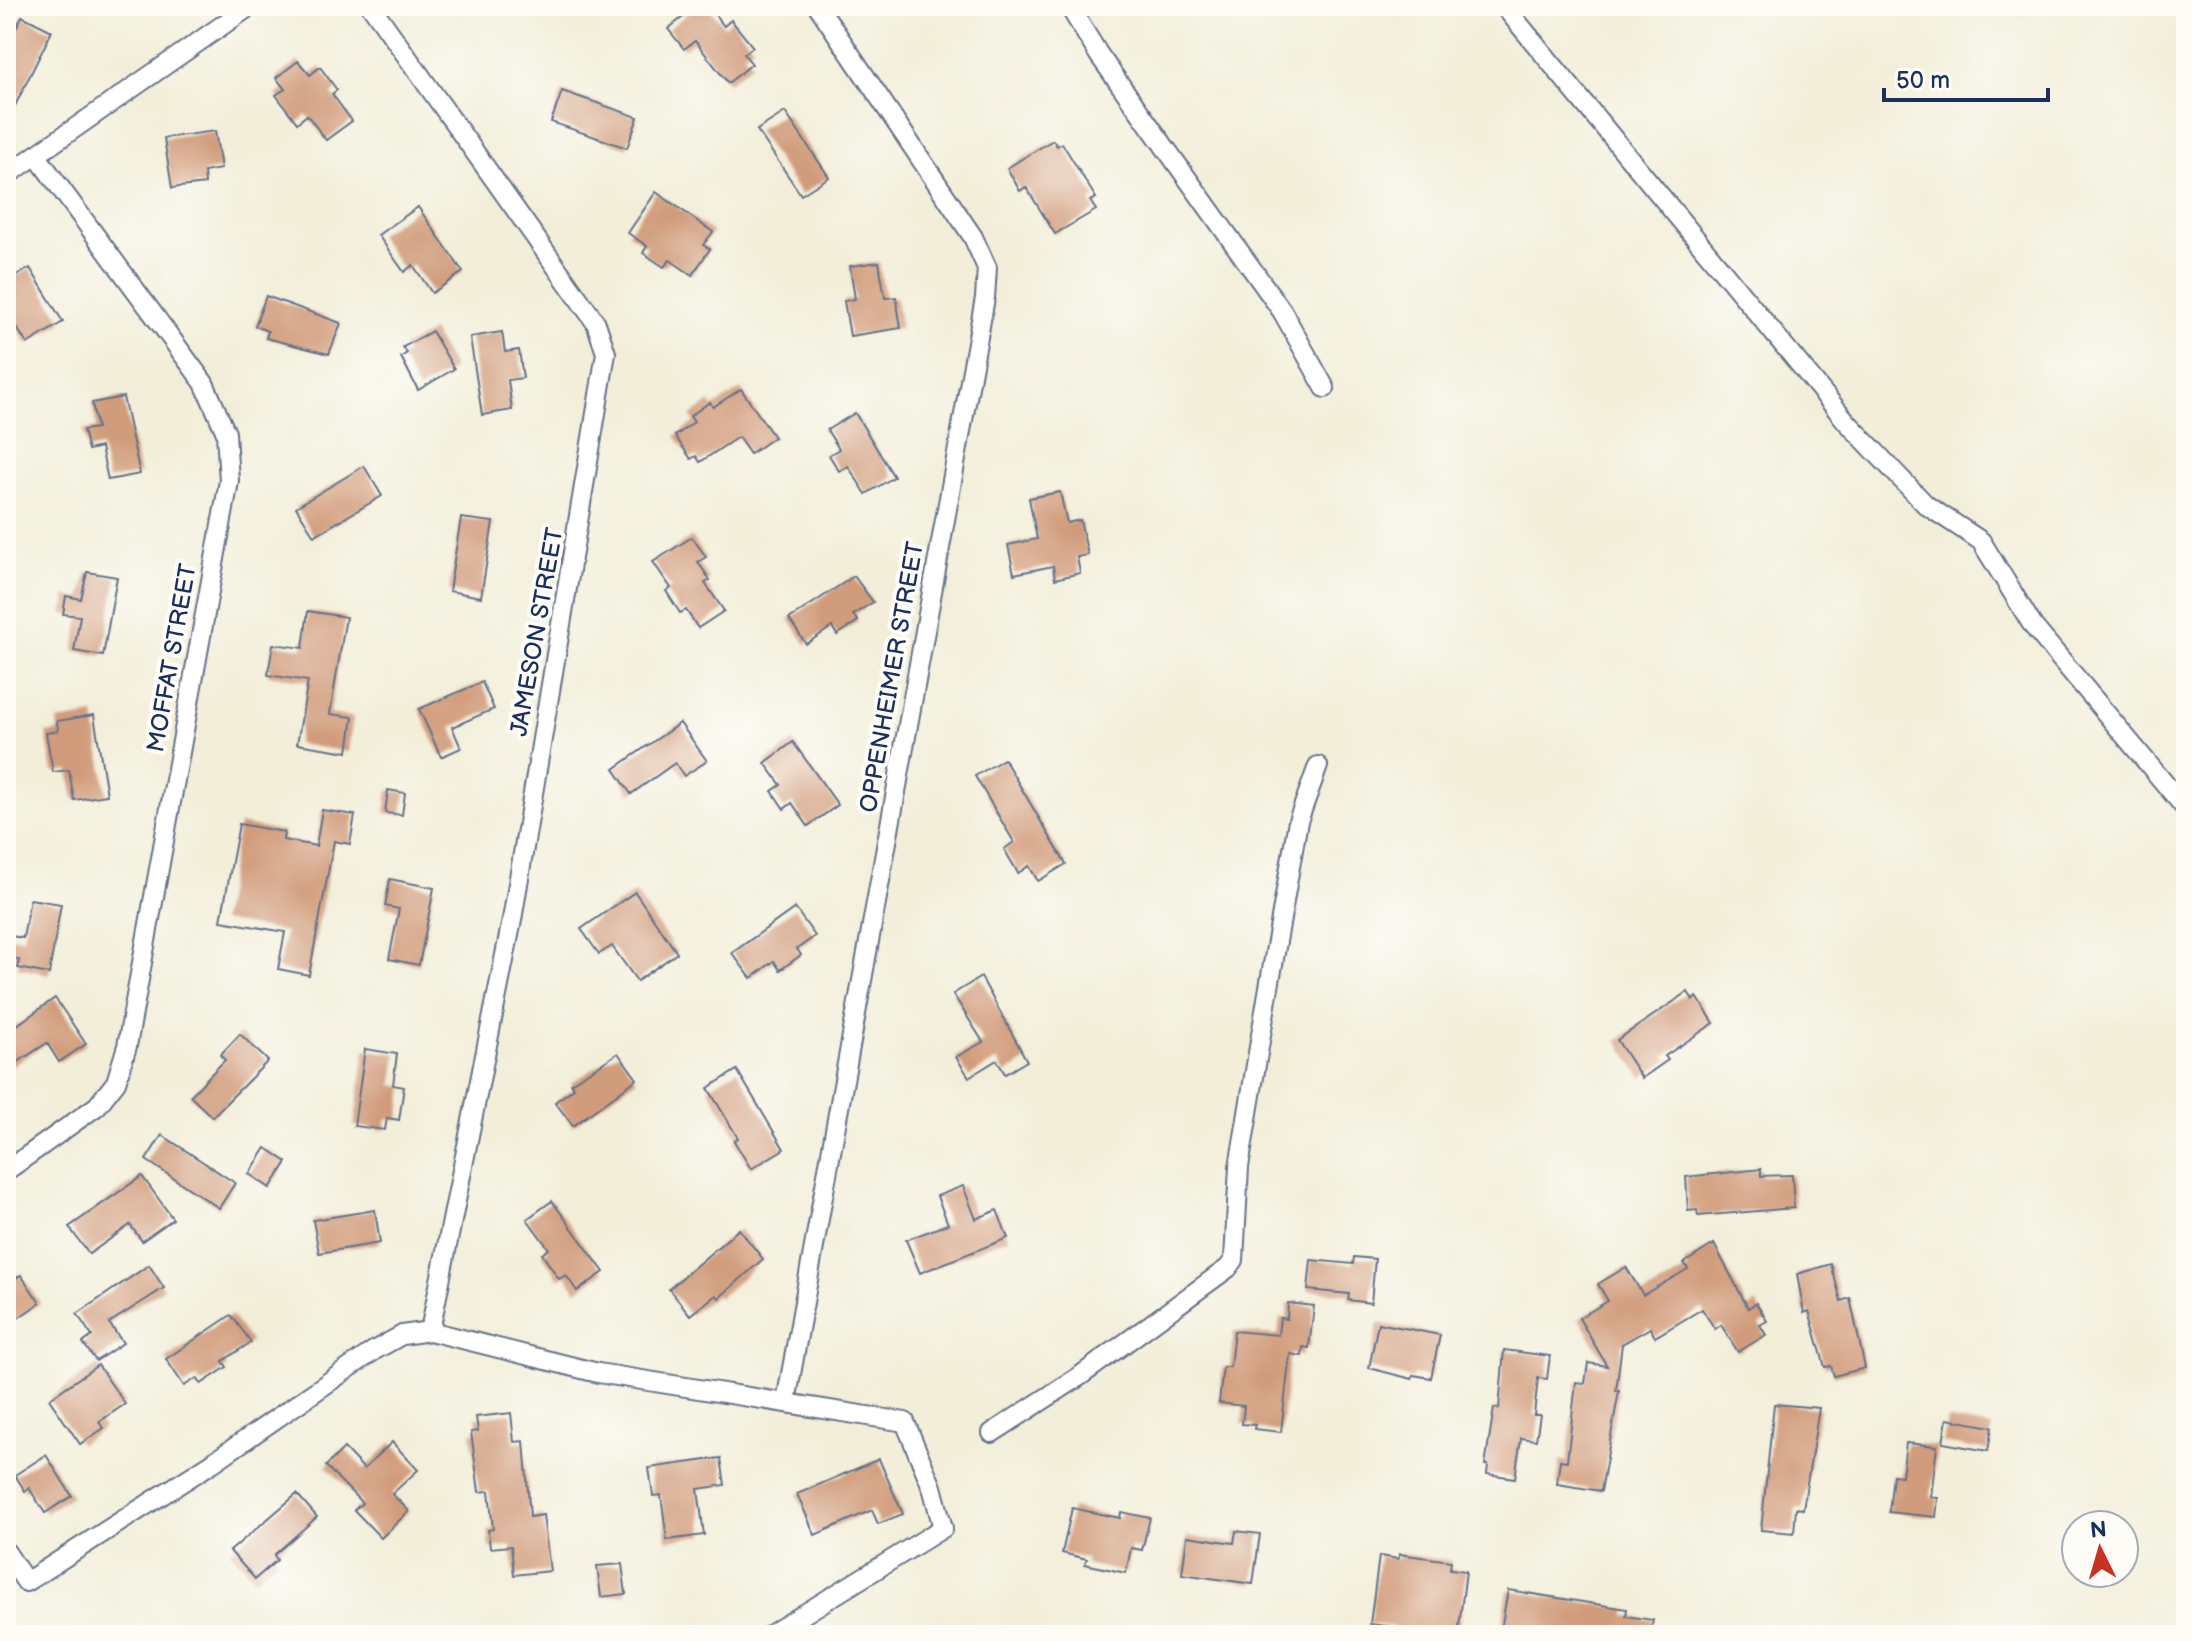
<svg xmlns="http://www.w3.org/2000/svg" width="2192" height="1641" font-family="'Balsamiq Sans',sans-serif">
  <rect width="100%" height="100%" fill="#fdfcf7"/>
  <filter id="ink" filterUnits="userSpaceOnUse"><feTurbulence type="fractalNoise" baseFrequency=".0125" numOctaves="2"/><feDisplacementMap in="SourceGraphic" scale="16" xChannelSelector="R" yChannelSelector="G"/><feConvolveMatrix kernelMatrix="1 2 1 2 8 2 1 2 1" color-interpolation-filters="sRGB"/></filter>
  <filter id="wash" filterUnits="userSpaceOnUse"><feTurbulence type="fractalNoise" baseFrequency=".006" numOctaves="4" result="noise"/><feDisplacementMap in="SourceGraphic" scale="32" xChannelSelector="R" yChannelSelector="G"/><feGaussianBlur stdDeviation="1.8" result="paint"/><feColorMatrix in="noise" values="0 0 0 0 0 0 0 0 0 0 0 0 0 0 0 0 0 1.4 0 .05"/><feComposite in="paint" operator="in"/></filter>
  <g filter="url(#wash)">
    <rect width="100%" height="100%" fill="#f2eed9"/>
    <g id="blocks">
      <g fill="#d19c7b">
        <path d="M697,6H708L724,26L731,20L753,47L744,54L752,64L728,83L695,41L684,49L668,29Z"/>
        <path d="M22,16L52,31L6,124V49Z"/>
        <path d="M298,61L310,75L320,67L337,90L332,94L352,121L326,140L307,115L297,123L276,95L285,89L276,78Z"/>
        <path d="M562,91L638,117L627,148L551,122Z"/>
        <path d="M785,112L829,177L801,195L757,130Z"/>
        <path d="M215,131L221,169L204,172L205,184L172,188L164,138Z"/>
        <path d="M1053,140L1057,146L1062,143L1096,198L1090,201L1096,210L1055,234L1026,187L1020,191L1007,168Z"/>
        <path d="M656,192L713,232L703,245L710,249L692,275L670,260L664,267L643,253L647,246L628,233Z"/>
        <path d="M418,207L463,272L432,293L413,265L404,272L378,235Z"/>
        <path d="M879,262L885,298L896,297L901,328L850,336L844,301L855,299L850,266Z"/>
        <path d="M30,268L63,322L27,344L11,318L6,322V282Z"/>
        <path d="M266,296L341,323L329,354L266,338L268,331L255,326Z"/>
        <path d="M432,331L454,369L418,390L401,357L407,353L403,347Z"/>
        <path d="M502,332L505,352L519,350L523,378L508,380L512,410L482,415L470,337Z"/>
        <path d="M741,389L774,437L750,454L738,437L700,462L696,456L691,459L675,436L694,422L690,416L710,402L713,407Z"/>
        <path d="M123,397L140,474L108,480L101,447L88,450L83,430L97,428L92,403Z"/>
        <path d="M855,413L894,477L866,494L848,466L839,471L829,455L839,449L827,430Z"/>
        <path d="M364,466L382,496L314,536L296,507Z"/>
        <path d="M1060,492L1067,523L1080,520L1088,555L1077,557L1080,573L1055,579L1053,566L1014,574L1008,545L1037,539L1029,498Z"/>
        <path d="M461,518L493,522L481,597L449,591Z"/>
        <path d="M692,537L706,557L698,562L710,580L705,583L724,611L698,628L686,610L680,613L666,591L671,588L653,562Z"/>
        <path d="M87,572L117,577L103,656L74,651L80,616L63,614L66,596L81,599Z"/>
        <path d="M854,576L873,602L853,615L858,621L837,635L832,627L806,644L789,619Z"/>
        <path d="M308,611L346,617L330,714L353,717L348,752L297,744L308,681L268,675L273,644L303,648Z"/>
        <path d="M482,682L494,709L452,727L461,748L441,757L419,709Z"/>
        <path d="M94,715L107,795L74,800L69,770L53,772L46,733L58,731L57,721Z"/>
        <path d="M680,723L707,761L684,776L675,763L631,794L614,769Z"/>
        <path d="M793,742L838,805L808,826L792,803L784,809L772,791L781,785L765,763Z"/>
        <path d="M1004,759L1066,864L1038,881L1029,866L1018,873L1004,849L1014,842L975,776Z"/>
        <path d="M388,790L405,793L402,815L385,813Z"/>
        <path d="M322,810L355,815L350,844L334,841L309,975L278,969L285,932L221,921L239,824L284,832L283,840L316,846Z"/>
        <path d="M390,879L434,888L419,965L389,959L399,909L385,906Z"/>
        <path d="M635,892L677,953L637,981L612,946L599,954L581,929Z"/>
        <path d="M30,899L61,904L49,974L18,968L19,960L7,958L11,936L23,938Z"/>
        <path d="M795,908L815,936L797,949L801,955L780,970L774,961L751,978L732,953Z"/>
        <path d="M981,977L1027,1061L1005,1074L997,1060L969,1077L956,1057L983,1042L953,994Z"/>
        <path d="M1688,992L1693,1000L1697,997L1714,1023L1665,1056L1668,1060L1642,1078L1617,1040Z"/>
        <path d="M55,998L86,1044L59,1062L47,1043L6,1070V1033Z"/>
        <path d="M240,1034L268,1061L212,1117L190,1096L225,1060L220,1055Z"/>
        <path d="M365,1049L397,1054L393,1085L404,1087L399,1120L387,1118L385,1130L354,1126Z"/>
        <path d="M618,1053L637,1079L573,1126L555,1102L574,1088L571,1083Z"/>
        <path d="M737,1070L784,1149L751,1169L734,1141L738,1138L708,1088Z"/>
        <path d="M162,1135L235,1183L219,1208L146,1160Z"/>
        <path d="M266,1148L287,1162L270,1188L249,1174Z"/>
        <path d="M1761,1169V1176L1792,1175L1794,1208L1698,1216L1697,1210L1688,1211L1686,1177Z"/>
        <path d="M142,1176L173,1219L142,1241L130,1225L89,1254L69,1227Z"/>
        <path d="M963,1186L976,1219L997,1210L1008,1238L920,1273L906,1240L948,1224L937,1196Z"/>
        <path d="M552,1201L604,1272L577,1291L566,1275L559,1279L542,1254L549,1249L527,1219Z"/>
        <path d="M375,1210L380,1243L319,1253L313,1220Z"/>
        <path d="M739,1229L763,1259L719,1298L716,1295L690,1315L669,1289Z"/>
        <path d="M1714,1244L1748,1308L1756,1303L1767,1321L1760,1325L1766,1335L1738,1352L1721,1325L1715,1329L1702,1309L1655,1337L1650,1328L1622,1344L1616,1391H1619L1601,1491L1557,1484L1560,1460L1567,1461L1576,1382L1585,1383L1588,1363L1607,1366L1579,1318L1608,1301L1598,1284L1626,1267L1643,1295L1688,1269L1684,1263Z"/>
        <path d="M1354,1257L1375,1259L1371,1303L1348,1300L1349,1294L1308,1290L1311,1260L1353,1264Z"/>
        <path d="M1831,1264L1841,1301L1850,1298L1865,1368L1834,1376L1831,1366L1825,1367L1809,1311L1804,1313L1797,1274Z"/>
        <path d="M149,1265L164,1288L109,1323L123,1343L96,1361L83,1343L92,1336L77,1314Z"/>
        <path d="M21,1275L40,1303L6,1326V1285Z"/>
        <path d="M1288,1303L1314,1306L1309,1348L1303,1347L1302,1356L1290,1354L1281,1432L1254,1429L1255,1425L1242,1424L1244,1406L1219,1403L1223,1367H1230L1234,1331L1278,1335L1280,1318L1287,1319Z"/>
        <path d="M231,1315L251,1342L223,1361L227,1367L201,1384L197,1378L184,1386L166,1359Z"/>
        <path d="M1378,1323L1440,1335L1431,1378L1413,1375L1412,1379L1369,1368Z"/>
        <path d="M1504,1350L1550,1356L1547,1379L1538,1378L1534,1415H1540L1536,1440L1521,1438L1515,1478L1487,1474L1488,1465H1485L1494,1408L1499,1409Z"/>
        <path d="M98,1365L125,1404L99,1422L104,1428L80,1444L49,1399Z"/>
        <path d="M1774,1404L1819,1408L1803,1509L1796,1508L1794,1533L1761,1530Z"/>
        <path d="M511,1413L514,1442L524,1441L530,1517L543,1515L550,1571L514,1575L511,1546L490,1548L488,1530L493,1529L489,1491L479,1492L471,1432L478,1431L476,1417Z"/>
        <path d="M1947,1419L1992,1427L1988,1451L1943,1443Z"/>
        <path d="M392,1442L418,1470L392,1494L409,1511L381,1538L354,1510L362,1503L326,1466L344,1448L364,1469Z"/>
        <path d="M1906,1443L1937,1446L1931,1497L1938,1498L1936,1517L1889,1512L1893,1475L1902,1476Z"/>
        <path d="M46,1455L72,1496L45,1513L29,1488L25,1491L15,1475Z"/>
        <path d="M721,1458L725,1485L698,1489L704,1535L667,1540L661,1495L653,1496L649,1468Z"/>
        <path d="M879,1459L903,1514L878,1524L872,1510L815,1535L797,1494Z"/>
        <path d="M297,1494L317,1517L274,1555L277,1560L255,1579L230,1551Z"/>
        <path d="M1072,1508L1120,1518L1121,1512L1150,1518L1142,1550L1131,1548L1126,1573L1085,1564L1087,1559L1062,1553Z"/>
        <path d="M1236,1531L1260,1534L1253,1584L1182,1574L1187,1536L1234,1543Z"/>
        <path d="M1399,1554L1451,1561L1450,1569L1466,1571L1458,1635L1370,1624L1379,1556L1398,1559Z"/>
        <path d="M622,1564L626,1594L601,1597L597,1566Z"/>
        <path d="M1508,1590L1627,1609L1626,1616L1653,1620L1650,1635H1500Z"/>
      </g>
    </g>
  </g>
  <g filter="url(#ink)">
    <use href="#blocks" fill-opacity="0" stroke="#667289" stroke-width="2"/>
    <g fill="none" stroke-linecap="round" stroke-linejoin="round">
      <defs>
        <g id="minor">
          <path d="M371,6L596,323L606,353L512,920L430,1331"/>
          <path d="M1069,6L1099,55L1282,311L1325,388"/>
          <path d="M1504,6L1847,422L1926,505L1981,541L2033,626L2186,809"/>
          <path d="M6,176L250,6"/>
          <path d="M6,1171L97,1106L116,1082L127,1046L229,481L226,433L204,383L36,155"/>
          <path d="M786,1402L985,298L987,268L973,237L818,6"/>
          <path d="M992,1433L1080,1376L1228,1268L1234,1260L1239,1167L1268,993L1298,821L1318,766"/>
          <path d="M6,1552L26,1582L212,1463L375,1350L402,1335L430,1331L598,1373L905,1422L932,1487L943,1528L770,1635"/>
        </g>
      </defs>
      <use href="#minor" stroke="#667289" stroke-width="22"/>
      <use href="#minor" stroke="#fff" stroke-width="18"/>
    </g>
  </g>
  <g text-anchor="middle" dominant-baseline="central" stroke-width="8" stroke-linejoin="round" paint-order="stroke">
    <g font-size="24" fill="#1b2f5e" stroke="#fdfcf7">
      <text transform="translate(537 632) rotate(-80)">JAMESON STREET</text>
      <text transform="translate(172 658) rotate(-80)">MOFFAT STREET</text>
      <text transform="translate(892 677) rotate(-80)">OPPENHEIMER STREET</text>
    </g>
  </g>
  <rect width="2192" height="1641" fill="none" stroke="#fdfcf7" stroke-width="32"/>
  <g transform="translate(2100 1549) rotate(355)"><circle r="38" fill="#fdfcf7" stroke="#a3aaba" stroke-width="2"/>
  <path d="M0-6L14 30L0 20L-14 30Z" fill="#c8321e"/>
  <text y="-12" font-size="22" font-weight="bold" text-anchor="middle" fill="#1b2f5e">N</text>
  </g>
  <path d="M1884 88v12h164v-12" fill="none" stroke="#1b2f5e" stroke-width="4"/>
  <text x="1896" y="88" font-size="24" fill="#1b2f5e" stroke="#fdfcf7" stroke-width="6" paint-order="stroke">50 m</text>
</svg>
